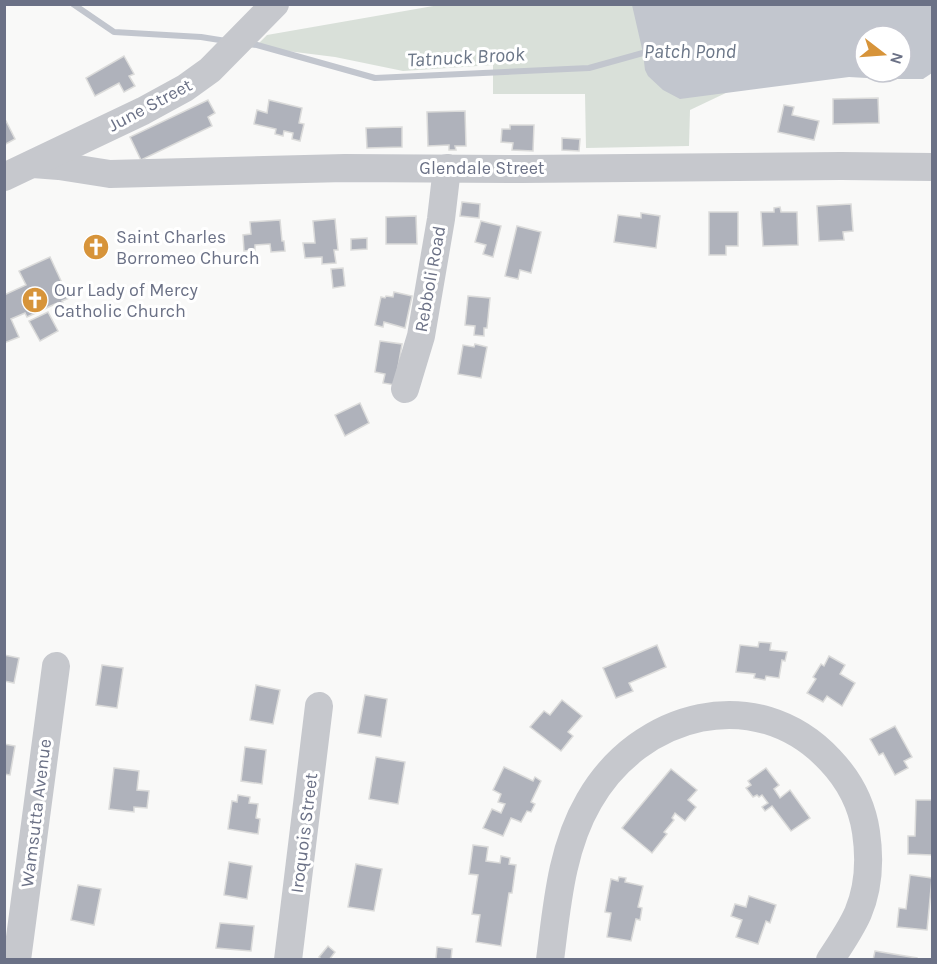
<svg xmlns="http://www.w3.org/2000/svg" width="937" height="964" font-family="Karla,sans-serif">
  <rect width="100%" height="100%" fill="#f9f9f8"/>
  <path fill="#d9e0d9" d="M439,5H932L901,72V36H865V72L730,91L690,110L689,146L586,148L585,94H493V65L403,71L335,57L287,51L257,45L267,35Z"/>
  <path fill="#c2c6ce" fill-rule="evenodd" d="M632,5H932V73L923,79H884L849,77L680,99L663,90L648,76L645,70L643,53ZM865,36H901V72H865Z"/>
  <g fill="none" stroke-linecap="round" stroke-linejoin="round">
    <g stroke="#c2c6ce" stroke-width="6">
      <path d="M73,4L114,32L201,37L226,41"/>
      <path d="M248,44L257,45L375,78L589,68L650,51"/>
    </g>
  </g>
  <g fill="#afb2bb" stroke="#dbdbda" stroke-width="1.5">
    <path d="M124,56L134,74L129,76L135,86L124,92L119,83L95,96L86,78Z"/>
    <path d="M878,98L879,123L833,124V99Z"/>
    <path d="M208,100L215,113L208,117L212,126L141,160L130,137Z"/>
    <path d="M269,100L302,108L299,123L304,124L300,141L292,139L293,133L284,131L283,136L275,134L276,129L254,124L257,110L267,113Z"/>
    <path d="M784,105L794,107L792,115L819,121L814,140L778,132Z"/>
    <path d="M465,111L466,146H455L456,150H449V145L428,146L427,112Z"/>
    <path d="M4,121H6L15,139L4,145Z"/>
    <path d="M510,125H534L533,151L512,150L513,143L501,142L502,129H510Z"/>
    <path d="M402,127V147L367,148L366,128Z"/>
    <path d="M562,138L580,139L579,151L562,150Z"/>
    <path d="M462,202L480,204L479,218L460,216Z"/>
    <path d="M851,204L853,231L843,232L844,240L819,241L817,206Z"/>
    <path d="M780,207L781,212H797L798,245L763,246L761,212H774V208Z"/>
    <path d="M709,212H738V246H726V255H709Z"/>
    <path d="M641,213L660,216L656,248L614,242L618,215L641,218Z"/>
    <path d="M416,216L417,244H386V217Z"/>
    <path d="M335,219L338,250H334L336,263L322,264V257L305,258L303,243H315L313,221Z"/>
    <path d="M280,220L282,241H284L285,251L271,252L270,244L255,245V250L244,251L243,235L251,234L250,222Z"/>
    <path d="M481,221L501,226L493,257L483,254L486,245L475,242Z"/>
    <path d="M517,226L541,232L531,273L520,270L518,279L505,276Z"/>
    <path d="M367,238V249L351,250V239Z"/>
    <path d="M50,257L69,298L62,301L64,306L58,309L55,304L27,317L25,313L11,319L19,337L4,343V295L26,285L19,271Z"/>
    <path d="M343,268L345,286L333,288L331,269Z"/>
    <path d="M394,292L412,296L405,328L384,322L383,327L375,325L381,297L385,298L386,296L393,297Z"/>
    <path d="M468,296L490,298L487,328H484V336L474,335L475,326L465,325Z"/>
    <path d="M48,312L58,331L40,341L29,321Z"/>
    <path d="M380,341L402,344L395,385L383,383L385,374L375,372Z"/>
    <path d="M475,344L487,347L481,378L458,374L463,345L474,347Z"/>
    <path d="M360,403L369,423L345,436L335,415Z"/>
    <path d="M759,642L771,643L770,650L787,652L785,661L782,660L779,678L766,676L765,680L754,678L755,674L736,672L740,645L758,647Z"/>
    <path d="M657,645L666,667L629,683L633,691L616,698L603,668Z"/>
    <path d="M4,655L19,658L14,683L4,681Z"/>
    <path d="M829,656L845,665L840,674L855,683L842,706L827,696L823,702L807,693L816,679L813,677L821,664L824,666Z"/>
    <path d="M102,665L123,668L117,708L96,705Z"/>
    <path d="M256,685L280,690L273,724L250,720Z"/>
    <path d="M365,695L387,699L381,737L358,733Z"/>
    <path d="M562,700L582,716L568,732L573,736L561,751L530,727L544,711L550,715Z"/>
    <path d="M895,726L912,757L904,761L908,768L895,775L883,753L879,755L870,739Z"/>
    <path d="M4,744L15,746L10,775L4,774Z"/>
    <path d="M245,747L266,750L262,784L241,781Z"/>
    <path d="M376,757L405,762L398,804L369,799Z"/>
    <path d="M504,767L533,781L535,777L541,781L531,802L535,804L531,812L527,811L521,822L511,818L503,836L483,828L492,809L501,813L505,804L498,802L501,794L493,790Z"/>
    <path d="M114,768L139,771L137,790L149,791L147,808L134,807V812L109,809Z"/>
    <path d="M766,768L779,785L774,789L780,798L790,790L810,818L791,831L772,806L765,811L762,807L768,803L762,795L759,797L757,795L753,797L746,788L751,785L748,781Z"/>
    <path d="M671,769L697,790L688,800L696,807L685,821L675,813L672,818L674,820L664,832L667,834L652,853L622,828Z"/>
    <path d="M238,795L250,797L249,803L258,804L256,818L260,819L258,834L228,829L232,801L237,802Z"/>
    <path d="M916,800H932V855L908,854V836H915Z"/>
    <path d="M473,845L488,847L486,861L500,863L501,856L510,858L509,864L516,865L512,893H509L501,946L476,942L480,915L472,914L478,875L469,874Z"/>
    <path d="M229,862L252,866L247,899L224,895Z"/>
    <path d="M356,864L382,869L374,911L348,907Z"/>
    <path d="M910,875L932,878L927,930L897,927L899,908L906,909Z"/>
    <path d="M619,877L626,878L625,882L643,886L638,907L642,908L640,920L636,919L631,941L607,937L611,913L605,912L611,879L618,881Z"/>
    <path d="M78,885L101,889L94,925L71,920Z"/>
    <path d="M749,896L776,905L770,923L766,921L758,944L736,937L742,920L731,916L735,904L746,907Z"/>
    <path d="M220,923L254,926L251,951L216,948Z"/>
    <path d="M328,946L335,952L329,960H322L319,957Z"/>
    <path d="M437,947L452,949L451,960L436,959Z"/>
    <path d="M875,951L917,958V960H873Z"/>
  </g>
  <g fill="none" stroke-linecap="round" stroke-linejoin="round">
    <g stroke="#c6c8cd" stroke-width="28">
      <path d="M33,164L59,166L110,174L345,168L522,169L841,166L932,167"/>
      <path d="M4,177L143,111L185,88L210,70L275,4"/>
      <path d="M405,389L421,336L441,219L447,168"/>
      <path d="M17,960L56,666"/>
      <path d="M288,960L319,706"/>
      <path d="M550,960C557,906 561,849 589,801C639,713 756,681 830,760C849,780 862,805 866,832C870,859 869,887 858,913C851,929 840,945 830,960"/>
    </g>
  </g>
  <defs>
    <symbol id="church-disc" viewBox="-11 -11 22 22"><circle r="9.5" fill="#d7943a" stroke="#fff"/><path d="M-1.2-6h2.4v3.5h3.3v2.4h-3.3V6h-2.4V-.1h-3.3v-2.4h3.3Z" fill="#fff"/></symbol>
  </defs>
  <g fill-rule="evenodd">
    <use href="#church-disc" x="81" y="232" width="30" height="30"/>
    <use href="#church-disc" x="20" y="285" width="30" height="30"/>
  </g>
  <g text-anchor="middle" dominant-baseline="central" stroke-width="6" stroke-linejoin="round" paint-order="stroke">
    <g font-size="18" fill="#6b7186" stroke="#fff">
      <text transform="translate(150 105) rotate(-28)">June Street</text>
      <text x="482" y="168">Glendale Street</text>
      <text transform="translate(430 279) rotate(-80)">Rebboli Road</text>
      <text transform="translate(36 813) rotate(-83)">Wamsutta Avenue</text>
      <text transform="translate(304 833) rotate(-83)">Iroquois Street</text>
    </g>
    <g font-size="18" fill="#6b7186" stroke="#fff" text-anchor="start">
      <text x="116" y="237">Saint Charles<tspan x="116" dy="21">Borromeo Church</tspan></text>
      <text x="54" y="290">Our Lady of Mercy<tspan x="54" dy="21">Catholic Church</tspan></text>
    </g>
    <g font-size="20" font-style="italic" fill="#6c7788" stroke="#fff">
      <text x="690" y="51">Patch Pond</text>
      <text transform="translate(466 57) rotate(-3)">Tatnuck Brook</text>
    </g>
  </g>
  <rect width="937" height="964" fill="none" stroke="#6b7186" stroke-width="12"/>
  <g transform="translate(883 54) rotate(107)"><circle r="28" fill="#ffffff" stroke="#c4c6cf" stroke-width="1.5"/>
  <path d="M0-4.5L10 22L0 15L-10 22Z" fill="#d7943a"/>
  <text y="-9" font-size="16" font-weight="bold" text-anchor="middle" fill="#6b7186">N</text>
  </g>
</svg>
